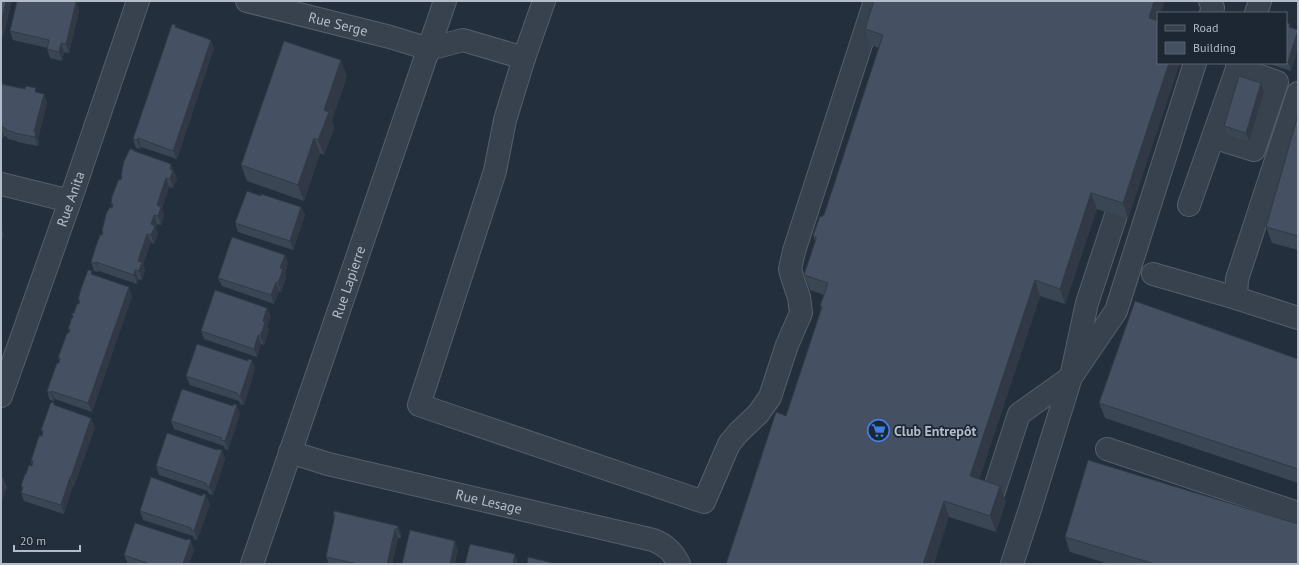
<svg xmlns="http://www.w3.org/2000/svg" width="1299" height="565" font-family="'PT Sans',sans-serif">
  <rect width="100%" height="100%" fill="#242f3e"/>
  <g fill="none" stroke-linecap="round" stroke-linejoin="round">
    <defs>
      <g id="minor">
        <path id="s1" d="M247,1L390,37L429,49L463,40L524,58"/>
        <path d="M544,1L524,58L505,120L495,171L419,405L704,502L729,444L738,433L758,414L770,397L787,345L801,313L799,297L793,280L790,269L794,251L875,1"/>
        <path d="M1210,1L1213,8L1211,13"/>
        <path d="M1256,13L1260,1"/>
        <path d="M1213,137L1254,150L1277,82L1237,68"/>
        <path d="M1,184L70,201"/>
        <path d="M1189,205L1239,63"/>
        <path d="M1153,274L1236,298L1298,318"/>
        <path d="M1236,298L1237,279L1298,93"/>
        <path id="s2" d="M1,396L70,201L138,1"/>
        <path d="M1107,449L1298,513"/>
        <path id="s3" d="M290,452L328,464L653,540C666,545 673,552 679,564"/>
        <path d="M992,497L1019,414L1071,377L1116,311L1195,63"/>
        <path id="s4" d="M252,564L445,1"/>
        <path d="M1012,564L1031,506L1071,377L1087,303L1116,215"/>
      </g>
    </defs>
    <use href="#minor" stroke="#565f6c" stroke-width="24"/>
    <use href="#minor" stroke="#38414e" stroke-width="22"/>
  </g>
  <g fill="#3b4654">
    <path d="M76,2L79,11L69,53L64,52L62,61L50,58L47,49L48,48L13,40L10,31Z"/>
    <path d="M1158,13L1128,219L1097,209L1065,304L1040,296L979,479L1006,501L996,532L949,517L786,416L821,309L820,306L824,295L810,290L804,275L815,241L813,236L822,217L824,215L879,48L870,45L865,29Z"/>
    <path d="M1286,22L1291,28L1298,30V49L1291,71L1266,63H1286Z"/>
    <path d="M176,25V27L214,48L177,159L141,147L140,149L136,148L133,139L162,54Z"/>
    <path d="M347,76L332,120L334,128L324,155L320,153L304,201L247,181L241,165Z"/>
    <path d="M1,80L3,84L44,94L47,103L38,138L39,141L38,146L17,142V141L8,139L7,137L4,136L3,138L1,137Z"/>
    <path d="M1261,83L1264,92L1249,141L1227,135L1224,126Z"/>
    <path d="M1298,115V250L1272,243L1266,227Z"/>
    <path d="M135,151L171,164L177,179L173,188L169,187L162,209L164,215L161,225L157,224L156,228L158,234L154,244L151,242L143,265L145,271L142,280L138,279L137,284L99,271V272L94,271L91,262L102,235L103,233L102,231L112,206L111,204L121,180V176Z"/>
    <path d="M261,196L301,207L305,215L293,250L238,232L235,223Z"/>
    <path d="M288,263L285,274L286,278L281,292L279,291L274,304L222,286L218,278Z"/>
    <path d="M93,275L132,296L92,412L55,399L54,401L50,400L47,391L59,363V361L58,358L69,333V331L68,329L70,323V321L73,317L74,313L80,303L78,300Z"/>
    <path d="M267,308L271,317L267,326L269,330L264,345L261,344L257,357L204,339L201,331Z"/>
    <path d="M1298,359V483L1105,418L1099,403Z"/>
    <path d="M252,360L255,369L244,405L240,404L239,401L190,385L186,376Z"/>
    <path d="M55,405L95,427L74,486L73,485L64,514L24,501L21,493L22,489L21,486L26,474L32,466L31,461L43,434L41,430Z"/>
    <path d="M240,414L228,450L225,449L224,446L174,429L171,421Z"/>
    <path d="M217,450H222L225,459L213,495L209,494L208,491L159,475L156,466Z"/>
    <path d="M1,478L7,487L6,490H5L1,505Z"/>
    <path d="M210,504L197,540L194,539L193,536L143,520L140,511Z"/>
    <path d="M333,515L398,526L401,534V538H398L392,564H329L326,557L334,520Z"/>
    <path d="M1065,537L1298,564H1109L1070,552Z"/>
    <path d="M194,549L189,564H128L124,555Z"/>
  </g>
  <g fill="#303945">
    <path d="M6,1H12L3,38L1,33V24Z"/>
    <path d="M1154,1H1165L1161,13H1158V22L1149,18Z"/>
    <path d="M76,2L79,11L69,53L66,44Z"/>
    <path d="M1298,30V49L1291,71L1288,62Z"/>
    <path d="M211,40L214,48L177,159L173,151Z"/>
    <path d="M61,43L64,52L62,61L59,52Z"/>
    <path d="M341,60L347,76L332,120L334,128L324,155L318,140L324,110Z"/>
    <path d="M1169,63H1180L1128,219L1123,203Z"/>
    <path d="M1261,83L1264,92L1249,141L1246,133Z"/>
    <path d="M44,94L47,103L38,138L39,141L38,146L35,137L34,132Z"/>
    <path d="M1,128L4,136L3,138L1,131Z"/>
    <path d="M138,138L141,147L140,149L137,140Z"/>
    <path d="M314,138L320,153L304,201L298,185Z"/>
    <path d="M171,164L177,179L173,188L170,179V169Z"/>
    <path d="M166,178L169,187L162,209L164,215L161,225L158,216L157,205Z"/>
    <path d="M1091,193L1097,209L1065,304L1060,289Z"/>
    <path d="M301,207L305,215L293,250L290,241Z"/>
    <path d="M154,215L157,224L156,228L158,234L154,244L151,235V224Z"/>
    <path d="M1,226L4,235L3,239L1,234Z"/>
    <path d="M147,234L151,242L143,265L145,271L142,280L139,271L138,261Z"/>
    <path d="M285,255L288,263L285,274L286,278L281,292L278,283L280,268Z"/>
    <path d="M96,262L99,271V272L96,264Z"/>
    <path d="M135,270L138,279L137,284L134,275Z"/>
    <path d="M1035,280L1040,296L975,491L970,476Z"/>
    <path d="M276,282L279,291L274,304L271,295Z"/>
    <path d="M129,287L132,296L92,412L88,403Z"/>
    <path d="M267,308L271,317L267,326L269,330L264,345L260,336L263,321Z"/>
    <path d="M258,335L261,344L257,357L254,349Z"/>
    <path d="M252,360L255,369L244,405L240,396Z"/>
    <path d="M51,391L55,399L54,401L51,393Z"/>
    <path d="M237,405L240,414L228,450L225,441Z"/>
    <path d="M91,418L95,427L74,486L71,477Z"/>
    <path d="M222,450L225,459L213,495L209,487Z"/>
    <path d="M70,477L73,485L64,514L61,505Z"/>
    <path d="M3,478L7,487L6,490L3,481Z"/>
    <path d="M2,481L5,490L1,505V484Z"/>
    <path d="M1000,486L1006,501L996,532L990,516Z"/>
    <path d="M206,495L210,504L197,540L194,531Z"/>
    <path d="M944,501L949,517L934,564H923Z"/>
    <path d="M398,526L401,534V538L397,529Z"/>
    <path d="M395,529L398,538L392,564H387Z"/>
    <path d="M191,540L194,549L189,564H183Z"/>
    <path d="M455,541L458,550L455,564H450Z"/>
    <path d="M515,554L518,563V564H513Z"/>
  </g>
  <g fill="#455162" stroke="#303945">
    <path d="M1,1H6L1,24Z"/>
    <path d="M17,1H71L76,2L66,44L61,43L59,52L47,49L49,40L10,31Z"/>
    <path d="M874,1H1154L1149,18L1158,21V63H1169L1123,203L1091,193L1060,289L1035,280L970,476L1000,486L990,516L944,501L923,564H726L776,412L786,416L822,307L820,306L828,283L804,275L816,239V237L813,236L820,216L822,217L823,215H824L883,35L865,29Z"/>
    <path d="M1286,22L1290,24L1289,27L1298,30L1288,62H1286Z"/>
    <path d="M172,24L176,25L175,27L211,40L173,151L138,138L137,140L133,139L162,54Z"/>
    <path d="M284,41L341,60L324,110L329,112L318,140L314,138L298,185L241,165Z"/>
    <path d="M1239,76L1261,83L1246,133L1224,126Z"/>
    <path d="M1,84L25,89L26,86L36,88L35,92L44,94L34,132H36L35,137L14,133V132L5,130V128L1,127Z"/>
    <path d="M1298,115V236L1266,227Z"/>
    <path d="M130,149L134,150V151L171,164L170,169L173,170L170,179L166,178L157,205L161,207L158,216L154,215L151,224L155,226L151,235L147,234L138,261L142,262L139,271L135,270L134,275L96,262V264L91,262L95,249L100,235H102L103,232L102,231L106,214L110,207L112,208L113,204H111L112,196L119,179L121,180L122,176H121L124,161Z"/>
    <path d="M247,191L261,196V194L301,207L290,241L235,223Z"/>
    <path d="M232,237L285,255L280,268L283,269L278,283L276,282L271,295L218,278Z"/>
    <path d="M88,270L92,271L91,274L129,287L88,403L51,391V393L47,391L57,363H59L60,358H58L67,333H69L70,329H68L71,321H70L73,317L72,313H74L77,304H79L80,300H78L81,289Z"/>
    <path d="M215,290L267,308L263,321L265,322L263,329L260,336L258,335L254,349L201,331Z"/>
    <path d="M1135,301L1298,359V469L1099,403Z"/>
    <path d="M197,344L248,361V359L252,360L240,396L237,395V393L186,376Z"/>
    <path d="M182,389L233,406L234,404L237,405L225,441L221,440L222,438L171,421Z"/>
    <path d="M51,402L54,403V405L91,418L71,477H70L61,505L21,493L23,487L21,486L25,474H26L29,465L32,466L33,461H31L39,436H42L43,431L41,430Z"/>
    <path d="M167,433L217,450V449L222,450L209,487L206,485V483L156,466Z"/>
    <path d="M1088,460L1298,524V564H1155L1065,537Z"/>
    <path d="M151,477L202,496L203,494L206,495L194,531L191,530V528L140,511Z"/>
    <path d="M1,478H3V481H2L1,484Z"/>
    <path d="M334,511L398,526L397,529H395L387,564H358L326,557L335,515H333Z"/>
    <path d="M135,523L187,540L188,539L191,540L183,564H150L124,555Z"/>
    <path d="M410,530L455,541L450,564H402Z"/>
    <path d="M470,544L515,554L513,564H465Z"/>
    <path d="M528,557L557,564H527Z"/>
  </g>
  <defs>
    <symbol id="supermarket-ring" viewBox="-11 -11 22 22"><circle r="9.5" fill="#1d2633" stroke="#3f7fe0" stroke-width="1.5"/><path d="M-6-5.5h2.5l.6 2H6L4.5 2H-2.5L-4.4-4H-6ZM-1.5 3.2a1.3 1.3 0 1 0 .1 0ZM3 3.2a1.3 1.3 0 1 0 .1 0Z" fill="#3f7fe0"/></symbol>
  </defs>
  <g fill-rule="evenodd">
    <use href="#supermarket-ring" x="866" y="418" width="25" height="25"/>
  </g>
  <g text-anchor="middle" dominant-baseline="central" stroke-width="3.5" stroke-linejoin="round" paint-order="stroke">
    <g font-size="14" fill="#b4bcc9" stroke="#1d2633">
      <text stroke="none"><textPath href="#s1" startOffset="94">Rue Serge</textPath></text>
      <text stroke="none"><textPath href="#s2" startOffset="209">Rue Anita</textPath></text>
      <text stroke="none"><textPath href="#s4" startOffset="298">Rue Lapierre</textPath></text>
      <text stroke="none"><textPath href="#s3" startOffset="205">Rue Lesage</textPath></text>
    </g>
    <g font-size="14" font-weight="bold" fill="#b4bcc9" stroke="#1d2633" text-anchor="start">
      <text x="894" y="431">Club Entrepôt</text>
    </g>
  </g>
  <rect width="1299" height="565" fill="none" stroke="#b4bcc9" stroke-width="4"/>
  <rect x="1157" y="12" width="130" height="52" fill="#1d2633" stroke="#59626f"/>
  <rect x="1165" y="25" width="20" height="6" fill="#38414e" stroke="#59626f"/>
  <text x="1193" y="32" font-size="12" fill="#b4bcc9">Road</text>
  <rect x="1165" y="42" width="20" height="12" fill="#455162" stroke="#59626f"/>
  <text x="1193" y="52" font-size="12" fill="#b4bcc9">Building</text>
  <path d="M14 545v6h66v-6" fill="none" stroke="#b4bcc9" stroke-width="2"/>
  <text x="20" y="545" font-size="12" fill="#b4bcc9" stroke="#1d2633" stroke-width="3" paint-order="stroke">20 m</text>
</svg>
